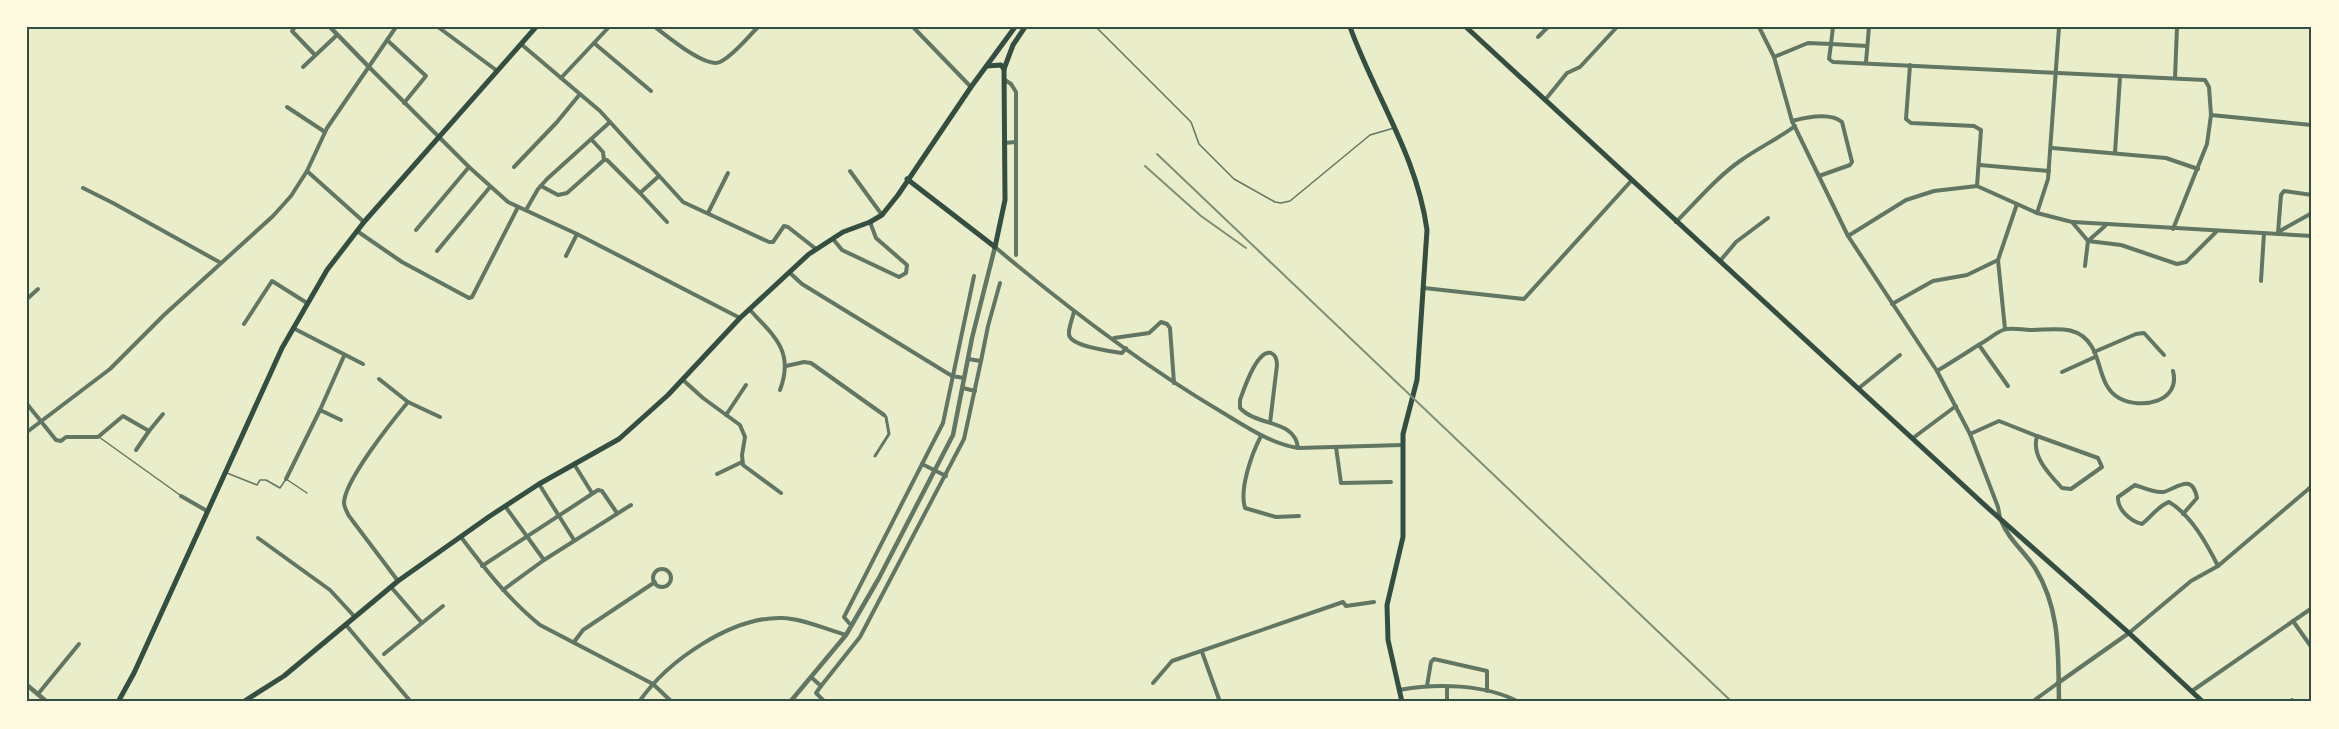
<svg xmlns="http://www.w3.org/2000/svg" width="2339" height="729" font-family="'Roboto Condensed',sans-serif">
  <rect width="100%" height="100%" fill="#e9edc9"/>
  <g fill="none" stroke-linecap="round" stroke-linejoin="round">
    <g stroke="#617663" stroke-width="1.5">
      <path d="M1096,27L1191,122L1199,144L1234,179L1275,202L1281,203L1290,201L1370,135L1394,128"/>
      <path d="M99,437L180,495"/>
      <path d="M227,473L257,485L260,480H266L280,488L286,479L307,493"/>
    </g>
    <path stroke="#617663" stroke-width="3" d="M875,456L889,434L886,417L884,415"/>
    <g stroke="#617663" stroke-width="4">
      <path d="M295,27L292,31L315,55"/>
      <path d="M438,27L496,70"/>
      <path d="M655,27C667,36 706,69 720,62C734,55 747,38 758,27"/>
      <path d="M913,27L971,87"/>
      <path d="M1759,27L1774,57L1792,121L1848,236L1937,371L1970,434L1998,507L2000,518"/>
      <path d="M1833,27L1831,44L1867,46"/>
      <path d="M2059,27L2048,179L2037,213L2072,222L2088,241L2121,245L2177,264L2186,262L2216,232"/>
      <path d="M1538,37L1548,27"/>
      <path d="M387,40L426,76L404,103"/>
      <path d="M594,43L651,91"/>
      <path d="M521,44L600,111L683,202L769,242H773L784,226L788,227L816,249"/>
      <path d="M1774,57L1808,43L1831,44L1829,59L1833,62L2205,80L2209,87L2211,115L2312,125"/>
      <path d="M1866,62L1869,27"/>
      <path d="M1910,65L1906,119L1911,123L1974,126L1981,130L1977,186"/>
      <path d="M303,67L337,35"/>
      <path d="M369,67L469,167L508,202L577,234L740,318"/>
      <path d="M561,78L609,27"/>
      <path d="M2175,78L2177,27"/>
      <path d="M1005,80L1011,84L1016,92V255"/>
      <path d="M1545,100L1567,73L1580,67L1617,27"/>
      <path d="M287,107L325,132"/>
      <path d="M1792,121C1807,117 1830,112 1842,122L1852,162L1850,165L1819,176"/>
      <path d="M591,139L603,152L604,160"/>
      <path d="M1004,143L1016,142"/>
      <path d="M2052,148L2166,158L2198,169"/>
      <path d="M2115,153L2120,77"/>
      <path d="M1980,165L2049,171"/>
      <path d="M514,167L557,122L580,94"/>
      <path d="M307,171L364,222"/>
      <path d="M850,171L882,215"/>
      <path d="M541,186L558,195L567,193L604,160H607L640,193L659,176"/>
      <path d="M83,188L113,203L221,263"/>
      <path d="M640,193L667,222"/>
      <path d="M526,210L538,189L547,179L610,122"/>
      <path d="M708,213L728,173"/>
      <path d="M1676,222C1697,201 1716,178 1740,161C1758,148 1778,139 1795,126"/>
      <path d="M2073,222L2312,236"/>
      <path d="M2173,229L2207,144L2211,115"/>
      <path d="M416,230L469,167"/>
      <path d="M357,231L402,262L469,298L472,297L518,207"/>
      <path d="M2278,232L2312,213"/>
      <path d="M2278,233L2281,195L2284,191L2312,195"/>
      <path d="M1848,236L1906,200L1934,191L1977,186L2037,213"/>
      <path d="M833,239L842,250L899,277L906,273L907,265L876,238L870,222"/>
      <path d="M995,247C1065,306 1141,364 1220,411C1245,426 1269,443 1298,448L1402,445"/>
      <path d="M437,251L490,187"/>
      <path d="M566,256L577,234"/>
      <path d="M1998,260L2005,329"/>
      <path d="M1720,261L1736,242L1768,218"/>
      <path d="M2085,266L2088,241L2105,226"/>
      <path d="M790,273L802,284L952,376L964,378"/>
      <path d="M2261,281L2264,233"/>
      <path d="M1424,288L1524,299L1632,180"/>
      <path d="M27,299L38,289"/>
      <path d="M1892,304L1933,281L1967,275L1998,260L2017,204"/>
      <path d="M749,309C773,335 795,351 780,390"/>
      <path d="M1074,311C1073,318 1068,328 1069,335C1072,347 1110,351 1122,353L1126,348"/>
      <path d="M244,324L272,281L307,303"/>
      <path d="M293,328L363,364"/>
      <path d="M1114,338L1149,333L1161,322L1167,324L1170,328L1174,383"/>
      <path d="M1979,345L2008,386"/>
      <path d="M2094,352L2136,334L2144,333L2164,355"/>
      <path d="M968,359L981,361L988,326L1000,283"/>
      <path d="M786,366L804,362L811,363L884,415"/>
      <path d="M1937,371C1952,362 1966,353 1980,344C1988,340 1995,333 2003,330C2011,327 2022,330 2031,330C2053,330 2078,323 2092,347C2102,364 2100,387 2119,398C2141,410 2181,402 2173,371"/>
      <path d="M2062,372L2095,357"/>
      <path d="M379,379L408,402"/>
      <path d="M683,380L703,398L740,425L745,437L742,455L743,465L781,493"/>
      <path d="M963,388L975,391"/>
      <path d="M1859,388L1900,355"/>
      <path d="M27,404L56,440L61,441L66,437H98L123,416L149,431L136,450"/>
      <path d="M726,415L746,385"/>
      <path d="M341,420L320,410L344,356"/>
      <path d="M1270,423L1277,365C1277,360 1276,355 1271,353C1257,349 1244,389 1240,400V408C1258,427 1295,419 1298,448"/>
      <path d="M149,431L163,414"/>
      <path d="M27,432L110,369L164,315L273,216L291,196L307,171L327,128L396,27"/>
      <path d="M1970,434L1999,421L2037,436C2031,456 2049,474 2062,488L2071,489L2102,467L2098,458L2037,436"/>
      <path d="M1261,436C1252,453 1239,489 1245,508L1276,517L1299,516"/>
      <path d="M1913,438L1956,406"/>
      <path d="M1336,447L1341,483L1391,482"/>
      <path d="M574,464L592,493"/>
      <path d="M922,464L946,476"/>
      <path d="M717,474L742,462"/>
      <path d="M286,479L320,410"/>
      <path d="M539,484L574,540"/>
      <path d="M181,496L207,511"/>
      <path d="M505,506L544,560"/>
      <path d="M2183,514L2197,498C2192,471 2175,490 2163,492C2154,493 2144,488 2135,485L2118,497C2117,509 2130,521 2142,524C2151,517 2158,506 2169,502C2191,515 2207,544 2218,566"/>
      <path d="M461,537C485,569 509,600 540,625L653,684L672,702"/>
      <path d="M258,538L330,590L354,616"/>
      <path d="M482,566L598,490L602,491L617,513"/>
      <circle cx="662" cy="578" r="9"/>
      <path d="M398,581L349,516C347,512 344,507 344,503C344,481 393,420 408,402L440,417"/>
      <path d="M391,587L422,623L443,606"/>
      <path d="M503,590L544,560L631,505"/>
      <path d="M2293,621L2312,648"/>
      <path d="M849,623L844,617L943,423L974,276"/>
      <path d="M346,625L411,702"/>
      <path d="M2129,633L2191,581L2218,566L2312,486"/>
      <path d="M574,642L583,630L655,582"/>
      <path d="M1202,652L1220,702"/>
      <path d="M384,654L422,623"/>
      <path d="M812,678L821,686L816,693L825,702"/>
      <path d="M1153,683L1172,661L1343,602L1346,606L1374,602"/>
      <path d="M821,686L860,637L964,439L981,361"/>
      <path d="M1427,686L1431,662L1434,659L1487,671V691"/>
      <path d="M1447,687V702"/>
      <path d="M1399,690C1436,683 1485,684 1519,702"/>
      <path d="M2192,691L2312,608"/>
      <path d="M38,694L79,644"/>
      <path d="M639,702C667,661 732,616 783,618C804,619 825,629 846,635"/>
      <path d="M2032,702L2058,683"/>
      <path d="M2290,702L2292,700"/>
    </g>
    <g stroke="#617663" stroke-width="4.5">
      <path d="M330,27L369,67"/>
      <path d="M2001,520C2008,539 2024,551 2035,568C2061,610 2058,655 2059,702"/>
      <path d="M2058,683L2129,633"/>
      <path d="M27,685L47,702"/>
      <path d="M790,702L846,635L879,578L953,435L972,338L995,247"/>
    </g>
    <g stroke="#344e41" stroke-width="5">
      <path d="M1350,27C1375,96 1417,156 1427,230L1417,380L1403,434V537L1387,605L1388,640L1402,702"/>
      <path d="M1466,27L1989,509L2129,633L2203,702"/>
      <path d="M987,66L1001,65L1004,69"/>
      <path d="M907,179L995,247L1005,200L1004,69L1013,45L1025,27"/>
      <path d="M118,702L134,673L282,348L327,270L364,222L536,27"/>
      <path d="M243,702L284,676L398,581L490,516L539,484L619,439L668,395L740,318L809,254L843,232L870,222L882,215L898,195L971,87L1015,27"/>
    </g>
    <g stroke="#7c8e77" stroke-width="2">
      <path d="M1157,154L1732,702"/>
      <path d="M1145,166L1201,216L1246,248"/>
    </g>
  </g>
  <rect width="2339" height="729" fill="none" stroke="#fefae0" stroke-width="57"/>
  <rect x="28" y="28" width="2282" height="672" fill="none" stroke="#344e41" stroke-width="2"/>
</svg>
